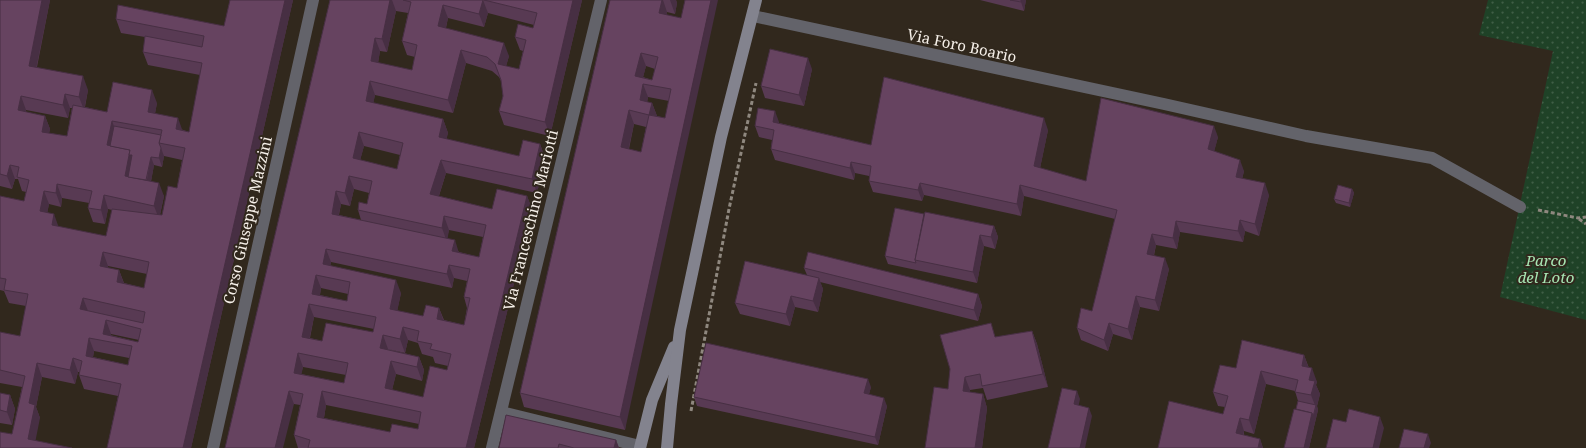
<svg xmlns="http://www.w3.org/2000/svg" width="1586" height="448" font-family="'Noto Serif',serif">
  <defs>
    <pattern id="park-dots" width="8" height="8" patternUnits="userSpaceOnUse" patternTransform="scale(1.25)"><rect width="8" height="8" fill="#1f4227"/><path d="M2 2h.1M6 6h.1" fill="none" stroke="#405e46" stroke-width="1.8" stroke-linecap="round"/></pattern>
  </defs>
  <rect width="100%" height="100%" fill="#31281d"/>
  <path fill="url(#park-dots)" d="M1488,0H1586V320L1500,297L1553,51L1479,35Z"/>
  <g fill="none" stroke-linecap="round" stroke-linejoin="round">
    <g stroke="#8f887f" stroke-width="3" stroke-dasharray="4 2.5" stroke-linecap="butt">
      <path d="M1538,210L1578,218L1586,217"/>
      <path d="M1579,219L1586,224"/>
      <path d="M691,411L729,209L756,83"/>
    </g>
    <g stroke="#63636a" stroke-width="12">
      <path d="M753,16L1164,104L1306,136L1432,158L1520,207"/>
      <path d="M501,412L640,446"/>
      <path d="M213,448L313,0"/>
      <path d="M492,448L601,0"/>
    </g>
    <g stroke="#83838e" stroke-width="12">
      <path d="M640,448L652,400L674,347"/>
      <path d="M667,448L671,404L680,330L721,137L756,0"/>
    </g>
  </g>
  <g fill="#583a53" fill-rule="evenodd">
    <path d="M0,0H50L37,67L88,90L85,107L107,112L157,103L155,113L183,130L189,132L200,75L148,65L143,52L145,37L121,33L116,19L224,26L230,0H293L191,448H107L118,396L84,389L79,375L80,372H78L75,384L42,377L36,407L40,418L0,448L12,434L22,387L0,383V332L20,336L26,306L9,303L4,291L0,290V196L24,201L26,192L22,191L18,179H15L12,189L0,186ZM70,108H72L67,136L49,133L50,129L45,116L26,112V110L68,118ZM164,156L182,160L177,188L162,215H160L164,196L151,181L154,165L162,167ZM62,198L89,203L88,208L93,222L105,224L108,209L112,210L106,236L59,227L47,213L49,204L61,207ZM108,266L147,274L144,288L124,283L119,270L108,268ZM111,334L139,340L138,342L110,335ZM94,351L129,358L128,365L93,357Z"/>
    <path d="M330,0H582L550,136L504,125L499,111L503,96L501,81L499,77L492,71L466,63L453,113L375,95L373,103L443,119L448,133L446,139L519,156L540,144L545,158L537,193L446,173L439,196L492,209L527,196L532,209L474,448H298L294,435L300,405L294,404L225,448ZM396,11L408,13L402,41L407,55L415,57L412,70L378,63L380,51L387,52ZM488,13L534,25L533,28L515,37L520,50L523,51L519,69L506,66L509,56L446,28L448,18L484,27ZM364,146L400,155L397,169L360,160ZM354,189L369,193L367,204L358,210L361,220L339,215L341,204L350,206ZM449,230L483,237L479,257L459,252L447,238ZM331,262L452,288L454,278L467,281L464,297L467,308L464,325L444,320L439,308L423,316L397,311L401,293L330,266ZM321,288L348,294L347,301L320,295ZM314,317L374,329L373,332L322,341L310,338ZM408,340L418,343L422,354L433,357L435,363L448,366L447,370L423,397L392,390L396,374L422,381L424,370L419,357L388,349L405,353ZM303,367L346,375L344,383L301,374ZM326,405L419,424L418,429L390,432L324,418Z"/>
    <path d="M610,0H676L677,3L675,14L667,12L666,15L681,18L625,430L524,407L520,393ZM646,66L655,69L652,80L643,77ZM648,97L669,101L665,118L657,116L652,103L647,102ZM634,124L646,127L641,152L629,149Z"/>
    <path d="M980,0H1026L1024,11Z"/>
    <path d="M812,69L804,106L765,98L761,86Z"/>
    <path d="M779,122V123L871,145L1048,130L1040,168L1086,181L1218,137L1214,151L1244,171L1242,179L1269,195L1259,236L1245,231L1243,242L1180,232L1177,249L1156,245L1154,256L1169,269L1159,311L1140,307L1132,340L1113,334L1108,351L1081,340L1077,328L1092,311L1115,219L1024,196L1021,216L924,195L922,201L873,192L869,181V176L855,173L854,180L775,160L771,149L772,140L759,137L755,126Z"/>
    <path d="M1352,189L1354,193L1350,207L1336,203L1334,199Z"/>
    <path d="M994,226L998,237L995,249L984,246L977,283L888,264L885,256Z"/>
    <path d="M804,268L978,294L982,306L978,321L820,282L823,289L818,312L795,307L790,326L740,314L735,303L807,275Z"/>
    <path d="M1032,331L1037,344L1048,387L987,400L983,388L970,390V392L983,394L987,408L982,448H925L948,389L996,337Z"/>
    <path d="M1304,355L1309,368L1317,382L1316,385L1320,394L1317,406L1318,410L1309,448L1296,409L1298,401L1295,391L1266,384L1254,434L1244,431V435L1260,439L1263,448H1158L1223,414L1225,407L1218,406L1213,392L1236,368Z"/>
    <path d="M871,387L869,394L887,406L878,445L697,406L694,397Z"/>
    <path d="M0,393L10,395L15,409L12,425L0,423Z"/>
    <path d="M616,440L619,448H499Z"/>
  </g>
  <g fill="#472f43">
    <path d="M42,0H50L34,79L29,66Z"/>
    <path d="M285,0H293L191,448H183Z"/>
    <path d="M390,0H392L396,11L387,52L382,39Z"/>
    <path d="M483,0L488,13L484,27L479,14Z"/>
    <path d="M573,0H582L550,136L545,122Z"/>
    <path d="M662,0H663L667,12L664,27L659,13Z"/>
    <path d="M670,0H676L677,3L675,14Z"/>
    <path d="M711,0H718L625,430L620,417Z"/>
    <path d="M1021,0H1026L1024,11L1021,2Z"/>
    <path d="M443,5L448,18L443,40L438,26Z"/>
    <path d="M375,38L380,51L376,75L371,61Z"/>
    <path d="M504,43L509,56L503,77L498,64Z"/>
    <path d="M461,50L466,63L453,113L448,100Z"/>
    <path d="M641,53L646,66L640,89L635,76Z"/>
    <path d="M808,58L812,69L804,106L799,95Z"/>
    <path d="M83,76L88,90L84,110L79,97Z"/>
    <path d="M370,81L375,95L371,114L366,101Z"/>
    <path d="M643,84L648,97L645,114L640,100Z"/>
    <path d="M152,90L157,103L153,125L148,112Z"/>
    <path d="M65,94L70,108L68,118L63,105Z"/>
    <path d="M21,96L26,110L23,124L18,110Z"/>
    <path d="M652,103L657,116L649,115Z"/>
    <path d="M629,110L634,124L626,160L621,147Z"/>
    <path d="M775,111L779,122L777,133L773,122Z"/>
    <path d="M45,116L50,129L47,145L42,132Z"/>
    <path d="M178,118L183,132L176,129Z"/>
    <path d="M1044,118L1048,130L1038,178L1034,166Z"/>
    <path d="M443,119L448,133L444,151L439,137Z"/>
    <path d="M112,121L117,134L113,151L107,145Z"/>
    <path d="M1214,126L1218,137L1212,160L1208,149Z"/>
    <path d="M359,132L364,146L357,172L353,158Z"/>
    <path d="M540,144L545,158L537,193L532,179Z"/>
    <path d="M161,148L164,156L162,167L159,158Z"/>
    <path d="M130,150L135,163L127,181L125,176Z"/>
    <path d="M151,157L154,165L149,193L146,185Z"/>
    <path d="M441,160L446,173L435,208L430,194Z"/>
    <path d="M1240,160L1244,171L1240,188L1236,177Z"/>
    <path d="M851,162L855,173L854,180L850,168Z"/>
    <path d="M10,165L15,179L12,189L7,176Z"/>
    <path d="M349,176L354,189L350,206L345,193Z"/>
    <path d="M159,183L164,196L159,219L154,206Z"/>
    <path d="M920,183L924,195L922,201L918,190Z"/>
    <path d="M1265,183L1269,195L1259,236L1255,224Z"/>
    <path d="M57,184L62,198L61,207L56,193Z"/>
    <path d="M1020,185L1024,196L1021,216L1017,204Z"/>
    <path d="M1352,189L1354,193L1350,207L1349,203Z"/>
    <path d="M44,191L49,204L45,225L40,211Z"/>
    <path d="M336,191L341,204L336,227L332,214Z"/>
    <path d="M104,195L108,209L105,224L101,210Z"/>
    <path d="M527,196L532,209L474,448H466Z"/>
    <path d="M54,214L59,228L52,225Z"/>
    <path d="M444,216L449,230L447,242L442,228Z"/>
    <path d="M1240,220L1245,231L1243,242L1238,231Z"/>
    <path d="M1176,221L1180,232L1177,249L1173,238Z"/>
    <path d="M994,226L998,237L995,249L991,237Z"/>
    <path d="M1152,234L1156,245L1151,266L1147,254Z"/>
    <path d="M980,235L984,246L977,283L973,272Z"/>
    <path d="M455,240L459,253L452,251Z"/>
    <path d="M326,249L331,262L328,277L323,264Z"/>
    <path d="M103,252L108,266L105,280L100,266Z"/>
    <path d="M1165,258L1169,269L1159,311L1155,300Z"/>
    <path d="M449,265L454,278L452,288L447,274Z"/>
    <path d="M119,270L124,284L117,282Z"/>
    <path d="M316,275L321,288L318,306L312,294Z"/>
    <path d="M819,278L823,289L818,312L813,301Z"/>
    <path d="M396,280L401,293L395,322L390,309Z"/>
    <path d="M978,294L982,306L978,321L974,310Z"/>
    <path d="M791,296L795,307L790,326L786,314Z"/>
    <path d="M1136,296L1140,307L1132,340L1128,329Z"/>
    <path d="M83,298L88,311L80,309Z"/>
    <path d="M309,304L314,317L307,350L302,337Z"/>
    <path d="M439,308L444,322L437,319Z"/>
    <path d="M106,320L111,334L109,342L103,334Z"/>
    <path d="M1109,323L1113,334L1108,351L1104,340Z"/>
    <path d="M403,327L408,340L405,353L400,339Z"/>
    <path d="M1032,331L1037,344L1048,387L1043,374Z"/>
    <path d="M383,335L388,349L385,361L380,348Z"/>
    <path d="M89,338L94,351L91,369L86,356Z"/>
    <path d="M298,353L303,367L299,386L294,373Z"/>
    <path d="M1304,355L1309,369L1302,366Z"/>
    <path d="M419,357L424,370L422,381L417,367Z"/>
    <path d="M73,358L78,372L75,384L70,370Z"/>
    <path d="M391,361L396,374L389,402L385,388Z"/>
    <path d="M37,363L42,377L36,407L40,418L34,448L28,439L29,403Z"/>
    <path d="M1312,368L1317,382L1316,385L1320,394L1317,406L1318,410L1315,422L1313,417L1316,408L1311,395L1309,380Z"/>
    <path d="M1261,371L1266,384L1254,434L1249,420Z"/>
    <path d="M965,377L970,390L968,405L963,391Z"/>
    <path d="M868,379L871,387L867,402L864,393Z"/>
    <path d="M289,391L294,404L283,448H275Z"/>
    <path d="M322,391L326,405L322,430L317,417Z"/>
    <path d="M1077,391L1080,399L1077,413L1074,404Z"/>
    <path d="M983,394L987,408L982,448H975Z"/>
    <path d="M10,395L15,409L12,425L7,412Z"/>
    <path d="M884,398L887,406L878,445L875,437Z"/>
    <path d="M1089,408L1092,416L1085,448H1080Z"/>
    <path d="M1312,413L1315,422L1309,448H1304Z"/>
    <path d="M1380,417L1384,428L1379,448H1373Z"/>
    <path d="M1240,418L1244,431L1241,447L1236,433Z"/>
    <path d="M1428,434L1431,443L1429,448H1424Z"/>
    <path d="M1260,439L1263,448H1258Z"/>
    <path d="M616,440L619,448H614Z"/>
  </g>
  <g fill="#664360" stroke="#472f43" fill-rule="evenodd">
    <path d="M0,0H42L29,66L83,76L79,97L65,94L63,105L21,96L18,110L45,116L42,132L67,136L73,105L107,112L113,82L152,90L148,112L178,118L176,129L189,132L202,63L143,52L145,36L202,47L204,36L116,19L118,5L224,26L230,0H285L183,448H107L121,384L79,375L82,361L73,358L70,370L37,363L29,403L35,405L28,439L72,448H0V432L12,434L25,376L0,370V332L20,336L28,294L4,290L6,279L0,278V196L24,201L29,180L17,177L19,167L10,165L7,176L0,174ZM112,121L162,130L159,143L185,148L177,188L168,186L162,215L112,209L106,236L52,225L54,214L40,211L44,191L56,193L57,184L92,191L88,208L101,210L104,195L154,206L159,183L125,176L130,150L107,145ZM103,252L149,262L144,288L117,282L119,270L100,266ZM83,298L145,312L143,323L80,309ZM106,320L141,329L138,342L103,334ZM89,338L132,346L128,365L86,356Z"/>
    <path d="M330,0H390L382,39L375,38L371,61L412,70L417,45L402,41L411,2L403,0H483L479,14L443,5L438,26L504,43L498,64L519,69L526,40L515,37L518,24L533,28L537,13L484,0H573L545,122L499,111L503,96L501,80L495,64L487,57L461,50L448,100L370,81L366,101L443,119L439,137L519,156L523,140L540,144L532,179L441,160L430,194L492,209L497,189L527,196L466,448H308L310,440L294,435L303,394L289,391L275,448H225ZM359,132L403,143L397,169L353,158ZM349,176L372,181L367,204L359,202L358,210L442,228L444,216L486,225L479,257L452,251L455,240L332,214L336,191L345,193ZM326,249L447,274L449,265L470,269L464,297L470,298L464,325L437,319L439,308L426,305L423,316L390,309L396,280L323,264ZM316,275L350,282L347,301L312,294ZM309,304L376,317L373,332L326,323L322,341L302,337ZM403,327L419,331L417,341L432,344L430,349L451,354L447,370L430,366L423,397L385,388L391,361L417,367L419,357L380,348L383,335L400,339ZM298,353L348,363L344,383L294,373ZM322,391L421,412L418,429L392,424L390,432L317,417Z"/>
    <path d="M610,0H662L659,13L681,18L685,0H711L620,417L520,393ZM641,53L658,57L652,80L635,76ZM643,84L671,89L665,118L649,115L641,152L621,147L629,110L649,115L652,103L640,100Z"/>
    <path d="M1010,0H1021V2Z"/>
    <path d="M770,49L808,58L799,95L761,86Z"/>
    <path d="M884,77L1044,118L1034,166L1086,181L1101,98L1214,126L1208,149L1240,160L1236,177L1265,183L1255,224L1240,220L1238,231L1176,221L1173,238L1152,234L1147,254L1165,258L1155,300L1136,296L1128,329L1109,323L1104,340L1077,328L1081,308L1092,311L1117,210L1020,185L1017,204L920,183L918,190L869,181L871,166L851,162L850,168L771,149L774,130L755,126L758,108L775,111L773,122L871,145Z"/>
    <path d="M114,126L161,135L159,143L161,148L159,158L151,157L146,180L128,177L132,155H129L130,150L110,146Z"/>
    <path d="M1338,185L1352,189L1349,203L1334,199Z"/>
    <path d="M895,208L924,214L915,260L916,263L885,256Z"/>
    <path d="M925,212L994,226L991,237L980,235L973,272L915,260Z"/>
    <path d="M808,252L978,294L974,310L804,268Z"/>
    <path d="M745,261L819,278L813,301L791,296L786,314L735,303Z"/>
    <path d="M991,323L995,337L1032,331L1043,374L982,386L980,374L965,377L963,391L983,394L975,448H925L934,387L948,389L950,369L940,335Z"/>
    <path d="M1242,340L1304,355L1302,366L1312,368L1309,380L1315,381L1311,395L1295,392L1298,380L1261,371L1249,420L1240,418L1236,433L1260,439L1258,448H1158L1169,401L1223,414L1228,396L1213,392L1220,365L1236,368Z"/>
    <path d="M706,343L868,379L864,393L884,398L875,437L694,397Z"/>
    <path d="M1062,388L1077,391L1074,404L1089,408L1080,448H1048Z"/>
    <path d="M0,393L10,395L7,412L0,410Z"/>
    <path d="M1298,401L1316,405L1313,417L1312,413L1296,409Z"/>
    <path d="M1294,409L1312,413L1304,448H1284Z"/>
    <path d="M1349,409L1380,417L1373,448H1326L1333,419L1346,422Z"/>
    <path d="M506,415L616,440L614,448H574L559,444L558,448H499Z"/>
    <path d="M1404,429L1428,434L1424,448H1399Z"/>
  </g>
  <g text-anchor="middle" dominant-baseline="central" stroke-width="4" stroke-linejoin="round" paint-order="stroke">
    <g font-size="15" fill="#f5efe8" stroke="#31281d">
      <text transform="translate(962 45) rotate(12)">Via Foro Boario</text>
      <text transform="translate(247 220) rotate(-77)">Corso Giuseppe Mazzini</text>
      <text transform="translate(530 220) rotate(-76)">Via Franceschino Mariotti</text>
    </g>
    <g font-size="15" font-style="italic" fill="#a7e6b3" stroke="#31281d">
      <text x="1546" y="260">Parco<tspan x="1546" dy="17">del Loto</tspan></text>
    </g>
  </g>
</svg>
